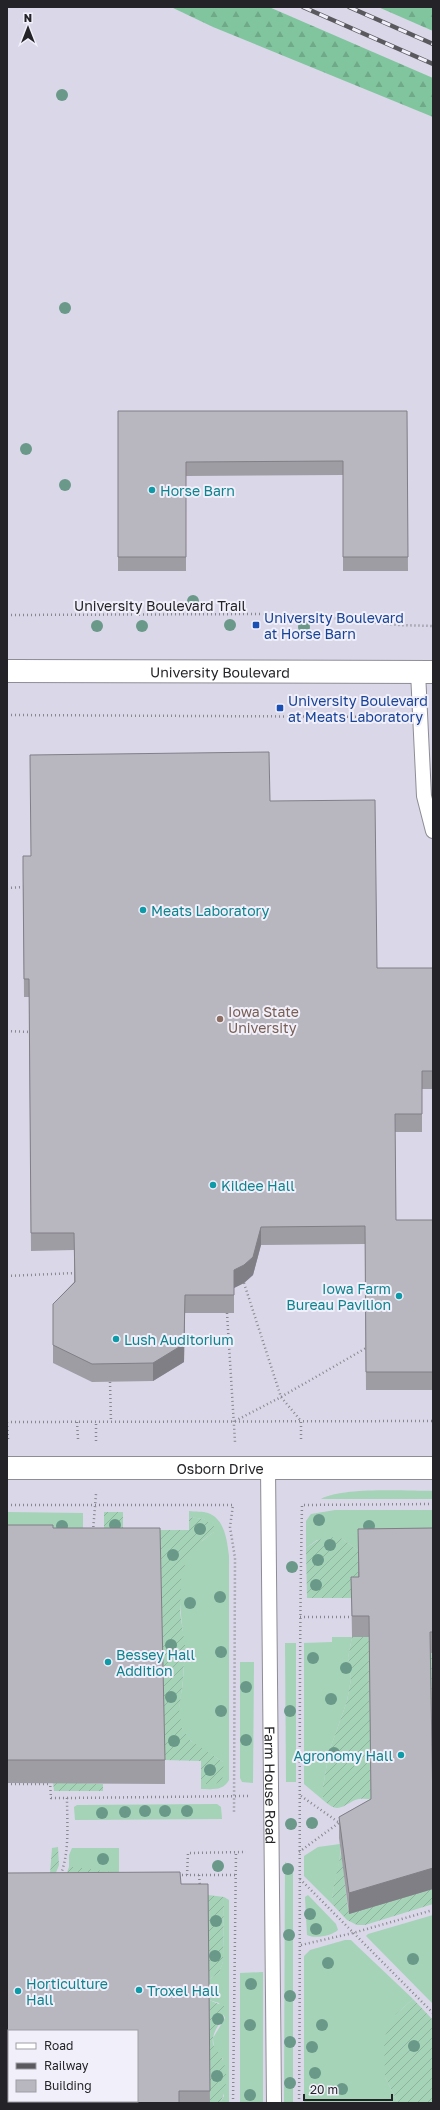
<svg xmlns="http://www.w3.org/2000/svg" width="440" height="2110" font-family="'Golos Text',sans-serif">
  <defs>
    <pattern id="forest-firs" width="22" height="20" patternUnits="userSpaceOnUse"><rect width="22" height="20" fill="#81c59e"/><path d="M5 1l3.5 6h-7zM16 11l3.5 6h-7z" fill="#6fa988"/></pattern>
    <pattern id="garden-furrows" width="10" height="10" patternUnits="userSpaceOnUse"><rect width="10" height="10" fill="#a4d3b7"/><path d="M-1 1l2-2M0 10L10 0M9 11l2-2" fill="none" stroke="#8db59d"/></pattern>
  </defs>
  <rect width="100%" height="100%" fill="#e4e2ec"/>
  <path fill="#dad7e8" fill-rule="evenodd" d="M7,7H433V2103H7ZM9,2031H137V2101H9Z"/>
  <g fill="#a4d3b7">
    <path d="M433,1491V1499H321C343,1487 406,1491 433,1491Z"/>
    <path d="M433,1510V1549L358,1550L341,1538L317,1540L306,1548V1521L311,1514L335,1510Z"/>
    <path d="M189,1511C195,1512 203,1511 208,1513C225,1519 227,1541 229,1556V1780C223,1791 213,1789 201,1789V1784H215L223,1762C209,1752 189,1745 182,1728C175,1713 182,1695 183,1680C184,1668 185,1655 184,1643C182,1617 175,1588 185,1562C190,1550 204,1539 214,1532L204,1519L189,1517Z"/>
    <path d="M7,1512L83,1513V1538H7Z"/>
    <path d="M332,1637H352L348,1658L351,1679L347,1701L329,1752L323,1787V1800L304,1784V1643L332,1642Z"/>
    <path d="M285,1643H296V1782H286Z"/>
    <path d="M240,1662H254L253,1783L242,1782L240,1778Z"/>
    <path d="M217,1804L221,1807L222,1819L75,1820L74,1807L77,1805Z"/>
    <path d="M340,1844C342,1865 332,1883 332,1904L304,1876V1856L318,1847Z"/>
    <path d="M72,1848H119V1873L69,1867V1855Z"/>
    <path d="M285,1862L293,1867V2103H284Z"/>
    <path d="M308,1895L336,1924L338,1930C331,1936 315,1939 307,1935L305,1897Z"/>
    <path d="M224,1897L229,1900V2103H220L224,2096L223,2059L214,2049L213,2038L225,2018L219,2003L209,2000V1979L219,1973L223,1962Z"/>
    <path d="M433,1915V2004L366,1936L368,1934Z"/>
    <path d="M345,1940H351L355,1944L413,1999L396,2014L385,2077L398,2103H304V1956L310,1950Z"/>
    <path d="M263,1972V2103H240V1973Z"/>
  </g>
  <g fill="url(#forest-firs)">
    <path d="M171,7H269L433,78V117L213,27Z"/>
    <path d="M378,7H433V31Z"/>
  </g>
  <g fill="url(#garden-furrows)">
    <path d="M104,1512H123V1530H189V1517L204,1519L216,1528L214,1532L203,1540L186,1561L181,1579L180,1612L185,1645L183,1680L179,1709L182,1728L191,1741L223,1762L224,1774L221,1781L215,1784H201V1761L164,1760L104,1551Z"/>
    <path d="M330,1537L341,1538L358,1550L359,1598H307L306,1548L318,1540Z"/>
    <path d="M430,1633H433V1711H431Z"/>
    <path d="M352,1637H369L371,1799C366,1799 360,1798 355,1800C339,1808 338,1813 323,1800V1787L329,1752L347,1701L351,1679L348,1658Z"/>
    <path d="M53,1782L103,1784V1791H54Z"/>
    <path d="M58,1847L59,1865L40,1913L50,1874L52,1848Z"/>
    <path d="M341,1850L348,1909L351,1912L433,1889V1904L365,1925H357L347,1920L332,1904C332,1886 339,1868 341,1850Z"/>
    <path d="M69,1867H75L119,1873L55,1905Z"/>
    <path d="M208,1895L224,1897L223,1962L219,1973L209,1979Z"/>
    <path d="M413,1999L433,2020V2103H398L385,2077L384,2038L396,2014Z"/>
    <path d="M209,2000L226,2007C224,2020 214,2029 213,2038C211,2049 220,2052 223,2060C228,2073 227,2091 220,2103H210Z"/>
  </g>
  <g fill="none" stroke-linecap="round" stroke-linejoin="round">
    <defs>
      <g id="service">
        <path d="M418,672L424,796L433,831"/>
        <path id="s1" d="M268,1468L274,2103"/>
      </g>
      <g id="minor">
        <path id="s2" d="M7,1468H433"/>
      </g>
      <g id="secondary">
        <path id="s3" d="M7,671L433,672"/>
      </g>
    </defs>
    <use href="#service" stroke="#8e8d96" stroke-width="16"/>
    <use href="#minor" stroke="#8e8d96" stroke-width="24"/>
    <use href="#secondary" stroke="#8e8d96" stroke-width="24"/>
    <g stroke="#88868e" stroke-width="2.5" stroke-dasharray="1 3" stroke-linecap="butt">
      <path d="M7,615L263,614L313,616L398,625L433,626"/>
      <path d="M7,715L398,717"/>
      <path d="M7,888L23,887"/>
      <path d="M7,1031L30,1032"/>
      <path d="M7,1276L75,1273"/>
      <path d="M244,1283L281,1397L301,1421V1442"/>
      <path d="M227,1313L235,1442"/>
      <path d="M110,1382L111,1422"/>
      <path d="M235,1421L281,1397L366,1348"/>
      <path d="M7,1422L433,1421"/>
      <path d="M7,1422L8,1439"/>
      <path d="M77,1422L78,1439"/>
      <path d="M96,1441V1422"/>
      <path d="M7,1505H233L230,1527L235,1558L234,1814"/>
      <path d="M93,1531L96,1494"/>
      <path d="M300,1617H352"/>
      <path d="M50,1782L51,1798H67C67,1823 70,1853 60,1876"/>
      <path d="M7,1784H50"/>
      <path d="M301,1796L341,1824"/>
      <path d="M67,1798L248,1796"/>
      <path d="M299,1852L340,1822"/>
      <path d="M178,1875H236"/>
      <path d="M187,1875L188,1853L246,1852"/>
      <path d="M199,1875L200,1887"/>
      <path d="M300,1879L433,2013"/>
      <path d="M301,1945L353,1933L433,1910"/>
      <path d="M7,2099H9"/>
      <path d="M41,2101V2103"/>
      <path d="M233,2103L236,1852"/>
      <path d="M299,2103C301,1904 298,1704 302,1505L433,1504"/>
    </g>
    <use href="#service" stroke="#fff" stroke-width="14"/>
    <use href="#minor" stroke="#fff" stroke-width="22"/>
    <use href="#secondary" stroke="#fff" stroke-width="22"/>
    <defs>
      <g id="rail">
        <path d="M303,7L433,64"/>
        <path d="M349,7L433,44"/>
      </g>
    </defs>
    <use href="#rail" stroke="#5a595e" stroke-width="4.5"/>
    <use href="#rail" stroke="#f1eff9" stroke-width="3" stroke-dasharray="9" stroke-linecap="butt"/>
  </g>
  <g fill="#6a998a">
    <circle cx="62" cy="95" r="6"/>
    <circle cx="65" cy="308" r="6"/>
    <circle cx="26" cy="449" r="6"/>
    <circle cx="65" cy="485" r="6"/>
    <circle cx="193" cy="601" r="6"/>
    <circle cx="230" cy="625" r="6"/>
    <circle cx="97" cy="626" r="6"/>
    <circle cx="142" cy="626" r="6"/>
    <circle cx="304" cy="627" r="6"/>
    <circle cx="319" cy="1520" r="6"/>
    <circle cx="115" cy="1525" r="6"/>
    <circle cx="62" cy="1526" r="6"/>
    <circle cx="369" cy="1526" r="6"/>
    <circle cx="200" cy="1529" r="6"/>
    <circle cx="330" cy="1545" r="6"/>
    <circle cx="173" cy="1555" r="6"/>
    <circle cx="318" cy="1560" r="6"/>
    <circle cx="292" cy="1567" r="6"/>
    <circle cx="316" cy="1585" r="6"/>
    <circle cx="220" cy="1597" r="6"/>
    <circle cx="190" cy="1603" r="6"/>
    <circle cx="171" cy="1645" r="6"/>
    <circle cx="221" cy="1652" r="6"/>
    <circle cx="313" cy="1658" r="6"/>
    <circle cx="346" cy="1668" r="6"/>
    <circle cx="246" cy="1687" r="6"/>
    <circle cx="171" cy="1697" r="6"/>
    <circle cx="331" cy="1699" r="6"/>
    <circle cx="221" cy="1711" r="6"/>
    <circle cx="290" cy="1711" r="6"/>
    <circle cx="246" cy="1740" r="6"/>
    <circle cx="174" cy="1741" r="6"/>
    <circle cx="334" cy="1753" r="6"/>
    <circle cx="210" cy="1770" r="6"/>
    <circle cx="145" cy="1811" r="6"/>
    <circle cx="165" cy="1811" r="6"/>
    <circle cx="187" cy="1811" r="6"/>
    <circle cx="125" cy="1812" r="6"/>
    <circle cx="102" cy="1813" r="6"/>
    <circle cx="312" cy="1823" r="6"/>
    <circle cx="291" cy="1824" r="6"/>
    <circle cx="103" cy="1859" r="6"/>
    <circle cx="218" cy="1866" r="6"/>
    <circle cx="288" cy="1869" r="6"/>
    <circle cx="310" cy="1914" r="6"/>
    <circle cx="216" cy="1921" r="6"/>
    <circle cx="316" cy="1929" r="6"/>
    <circle cx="289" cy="1935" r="6"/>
    <circle cx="215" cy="1956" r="6"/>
    <circle cx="413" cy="1959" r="6"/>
    <circle cx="328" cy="1963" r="6"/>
    <circle cx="251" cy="1984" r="6"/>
    <circle cx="290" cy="1996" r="6"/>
    <circle cx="218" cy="2019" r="6"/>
    <circle cx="250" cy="2025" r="6"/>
    <circle cx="322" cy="2025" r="6"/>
    <circle cx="290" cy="2042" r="6"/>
    <circle cx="414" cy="2046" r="6"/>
    <circle cx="312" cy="2047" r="6"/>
    <circle cx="315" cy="2073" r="6"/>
    <circle cx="217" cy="2076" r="6"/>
    <circle cx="290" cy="2083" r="6"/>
    <circle cx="342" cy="2089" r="6"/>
    <circle cx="250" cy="2095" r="6"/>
  </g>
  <g fill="#9e9da4">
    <path d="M118,411H407L408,571H343V475L186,476V571H118Z"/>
    <path d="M270,801L377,968H433V1089H422V1132H395L396,1220H433V1390H366L365,1244L261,1245L253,1275L244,1283L234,1288V1313H185L184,1362L153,1381L92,1382L53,1363V1304L74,1282V1250L31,1251L29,997H24L23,887L31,856Z"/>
    <path d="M7,1525L53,1528L165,1760V1784L7,1783Z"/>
    <path d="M433,1528V1653H431L433,1811V1889L349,1914L339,1838V1817L371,1799L369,1637H352L351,1577H358V1529Z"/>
    <path d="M7,1873L181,1884H208L210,2103H179L137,2101L9,2031V2086H7Z"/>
  </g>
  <g fill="#817f86">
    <path d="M261,1227V1245L253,1275L244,1283L234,1288V1270Z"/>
    <path d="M185,1295L184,1362L153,1381V1363Z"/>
    <path d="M433,1868V1889L349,1914V1893Z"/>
  </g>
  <g fill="#b8b6bf" stroke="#817f86">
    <path d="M118,411H407L408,557H343V461L186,462V557H118Z"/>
    <path d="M269,752L270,801L375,800L377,968H433V1071H422V1114H395L396,1220H433V1372H366L365,1226L261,1227L253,1257L244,1265L234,1270V1295H185L184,1344L153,1363L92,1364L53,1345V1304L75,1282L74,1233H31L29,979H24L23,869V856H31L30,755Z"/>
    <path d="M7,1525H53V1528H160L165,1760H7Z"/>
    <path d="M433,1528V1632H430L433,1811V1868L349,1893L339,1817L371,1799L369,1616H352L351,1577H359L358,1529Z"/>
    <path d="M180,1872L181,1884H208L210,2091H179V2103H71V2101H137V2031H9V2074H7V1873Z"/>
  </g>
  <g fill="#0f9aa8" stroke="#f1eff9" stroke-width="1.5">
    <circle cx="152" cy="490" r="4"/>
    <circle cx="143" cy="910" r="4"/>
    <circle cx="213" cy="1185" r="4"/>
    <circle cx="399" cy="1296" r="4"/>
    <circle cx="116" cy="1339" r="4"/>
    <circle cx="108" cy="1662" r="4"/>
    <circle cx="401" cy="1755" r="4"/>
    <circle cx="139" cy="1990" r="4"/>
    <circle cx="18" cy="1991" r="4"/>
  </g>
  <g fill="#1a4fb4" stroke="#f1eff9" stroke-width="1.5">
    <rect x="252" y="621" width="8" height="8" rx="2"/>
    <rect x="276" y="704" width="8" height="8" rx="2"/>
  </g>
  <circle fill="#8d6e63" stroke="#f1eff9" stroke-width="1.5" cx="220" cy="1019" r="4"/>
  <g text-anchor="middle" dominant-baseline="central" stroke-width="4" stroke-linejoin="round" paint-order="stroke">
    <g font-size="14" fill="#0d838f" stroke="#f1eff9" text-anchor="start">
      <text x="160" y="490">Horse Barn</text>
      <text x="151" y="910">Meats Laboratory</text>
      <text x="221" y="1185">Kildee Hall</text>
      <text x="391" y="1288" text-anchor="end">Iowa Farm<tspan x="391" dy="16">Bureau Pavilion</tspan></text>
      <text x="124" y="1339">Lush Auditorium</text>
      <text x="116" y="1654">Bessey Hall<tspan x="116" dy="16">Addition</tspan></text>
      <text x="393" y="1755" text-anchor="end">Agronomy Hall</text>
      <text x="26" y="1983">Horticulture<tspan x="26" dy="16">Hall</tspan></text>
      <text x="147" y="1990">Troxel Hall</text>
    </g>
    <g font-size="14" fill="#242327" stroke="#f1eff9">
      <text x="160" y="605">University Boulevard Trail</text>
      <text stroke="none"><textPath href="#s3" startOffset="213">University Boulevard</textPath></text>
      <text stroke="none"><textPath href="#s2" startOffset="213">Osborn Drive</textPath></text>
      <text stroke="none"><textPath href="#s1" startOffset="317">Farm House Road</textPath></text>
    </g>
    <g font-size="14" fill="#164399" stroke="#f1eff9" text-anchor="start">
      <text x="264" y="617">University Boulevard<tspan x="264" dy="16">at Horse Barn</tspan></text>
      <text x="288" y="700">University Boulevard<tspan x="288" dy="16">at Meats Laboratory</tspan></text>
    </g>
    <g font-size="14" fill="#785e54" stroke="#f1eff9" text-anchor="start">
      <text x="228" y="1011">Iowa State<tspan x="228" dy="16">University</tspan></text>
    </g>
  </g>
  <rect width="440" height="2110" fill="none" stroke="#242327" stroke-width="16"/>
  <rect x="8" y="2030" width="130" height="72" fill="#f1eff9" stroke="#9f9da5"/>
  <rect x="16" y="2043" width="20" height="6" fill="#ffffff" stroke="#9f9da5"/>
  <text x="44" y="2050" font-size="12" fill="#242327">Road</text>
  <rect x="16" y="2063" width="20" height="6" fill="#5a595e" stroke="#9f9da5"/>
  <text x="44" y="2070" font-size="12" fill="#242327">Railway</text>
  <rect x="16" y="2080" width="20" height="12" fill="#b8b6bf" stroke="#9f9da5"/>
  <text x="44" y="2090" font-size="12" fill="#242327">Building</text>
  <g transform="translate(28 28)" stroke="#f1eff9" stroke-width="3" paint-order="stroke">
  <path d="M0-3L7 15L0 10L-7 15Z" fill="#242327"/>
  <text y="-6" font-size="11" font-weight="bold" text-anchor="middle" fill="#242327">N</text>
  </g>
  <path d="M304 2094v6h88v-6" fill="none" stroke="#242327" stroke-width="2"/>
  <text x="310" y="2094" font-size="12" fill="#242327" stroke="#f1eff9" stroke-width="3" paint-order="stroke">20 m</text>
</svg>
